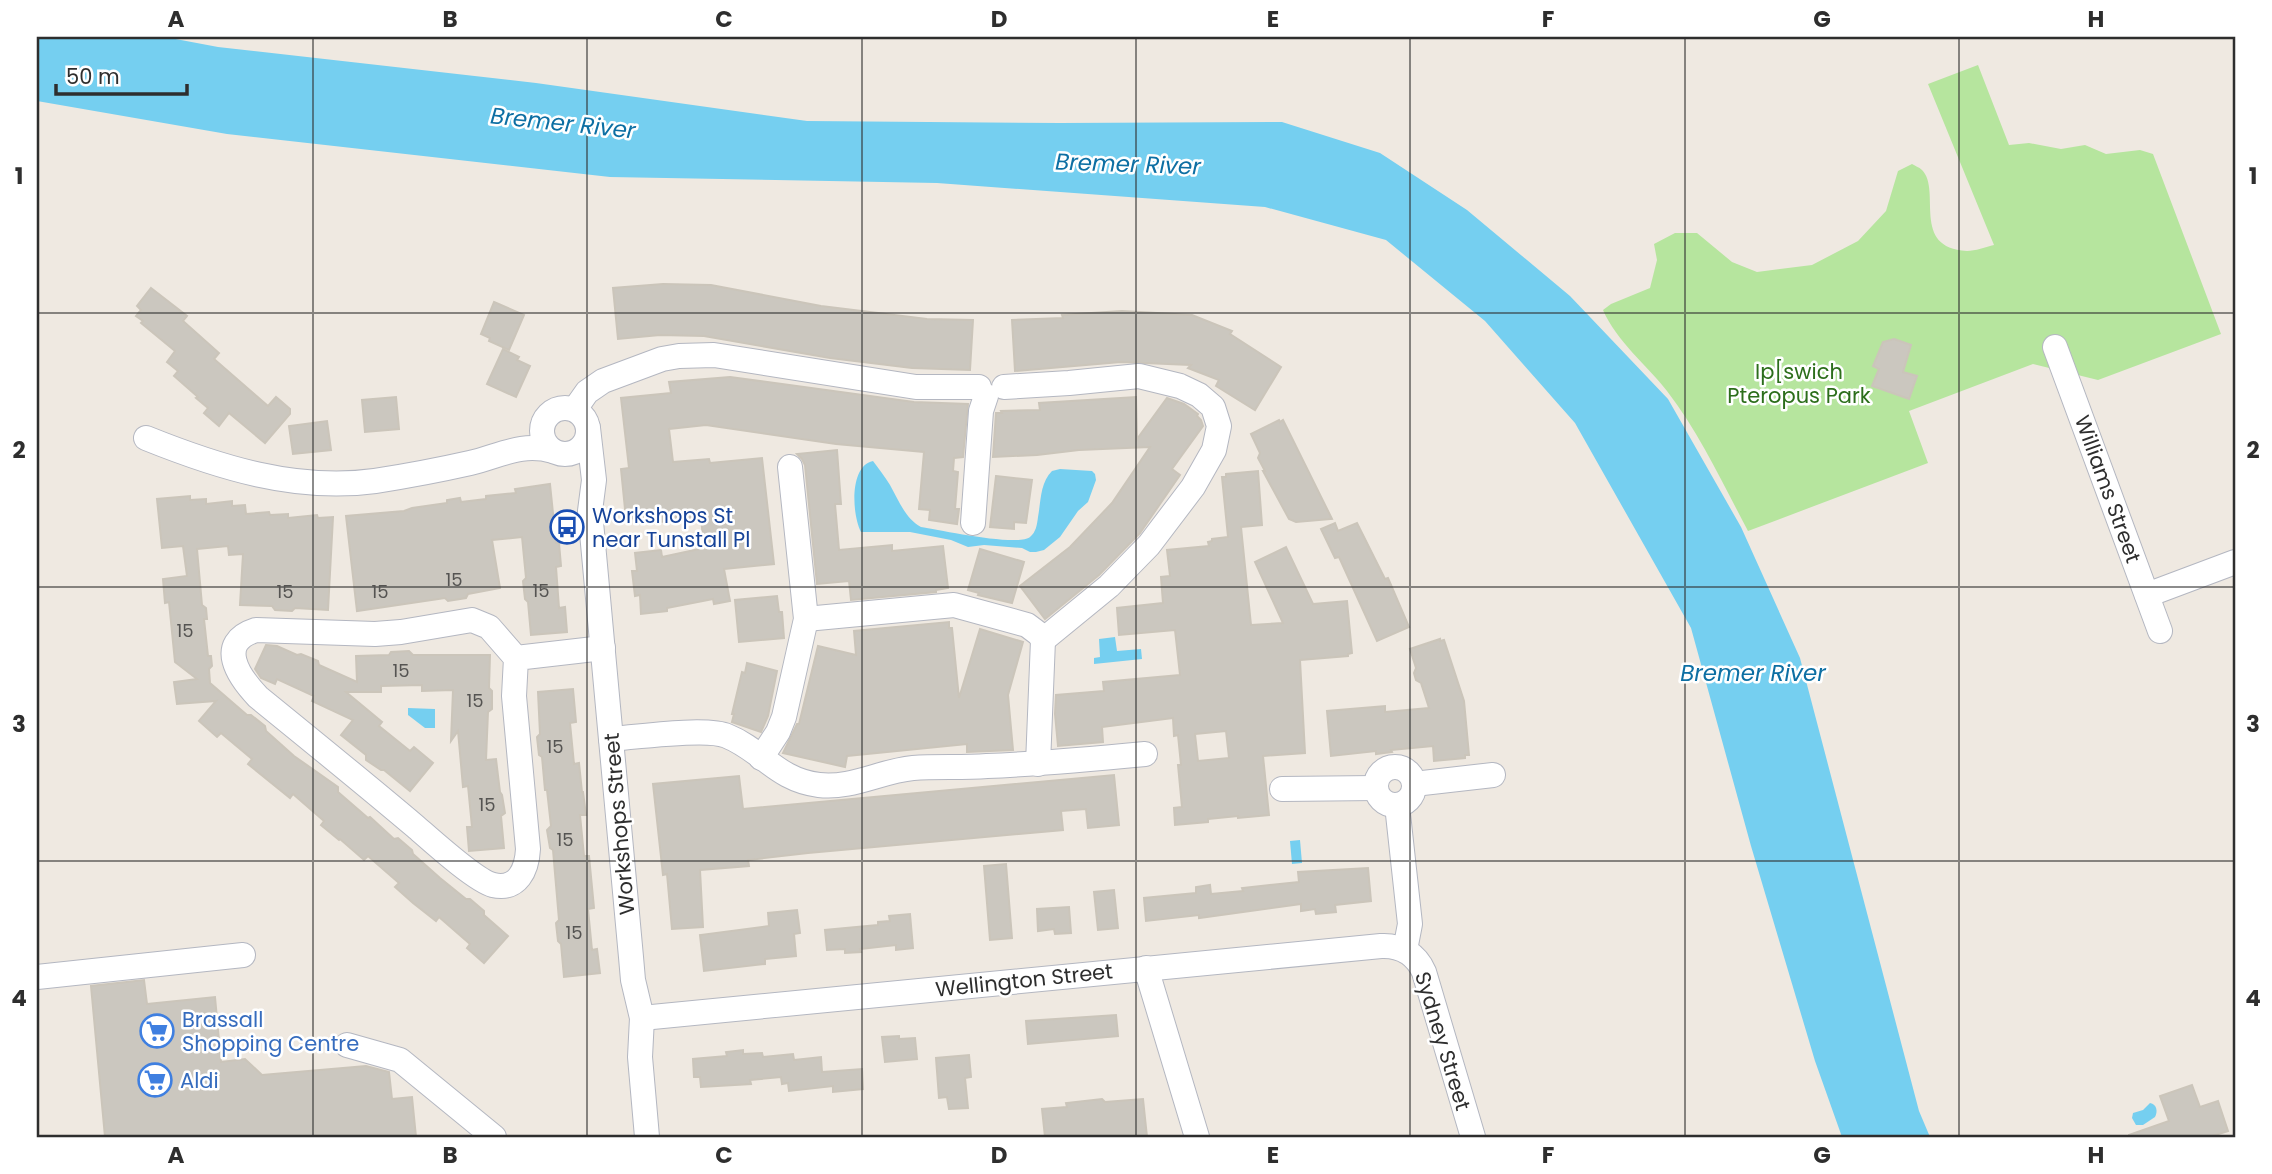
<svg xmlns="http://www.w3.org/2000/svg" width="2272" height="1174" font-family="Poppins,sans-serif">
  <rect width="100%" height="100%" fill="#efe9e1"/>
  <path fill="#b6e59e" d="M1978,65L2009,145L2029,143L2061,149L2085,145L2106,154L2140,150L2153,154L2221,334L2098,380L2033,364L1909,411L1928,463L1748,531C1723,484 1700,434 1667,391C1646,364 1617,342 1603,310L1611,304L1650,288L1657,260L1654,244L1675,233H1697L1732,262L1757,272L1812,265L1858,241L1886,211L1898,171L1912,164C1915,166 1919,167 1922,170C1942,190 1910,248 1967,251C1975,251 1986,247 1994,245L1928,84Z"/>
  <g fill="#75cff0">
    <path d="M37,37H165L218,47L536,83L807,121L1060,123L1282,122L1380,153L1467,210L1570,296L1668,399L1741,527L1800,658L1919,1111L1930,1137H1842L1815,1061L1751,846L1691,628L1575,423L1485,321L1386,240L1265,207L937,183L610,177L227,134L37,101Z"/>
    <path d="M873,461C879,469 885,477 890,485C899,501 905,518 921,527C940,530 1018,547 1030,537C1036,532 1037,525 1038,517C1041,501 1040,483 1052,471L1060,469L1092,471L1095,474L1096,480L1088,502L1078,511L1060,537L1044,550L1036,552H1030L1022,548L984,545L968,547L951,540L910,532H861C852,515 849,466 873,461Z"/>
    <path d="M1115,637L1117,651L1141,649L1142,659L1094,664V658L1100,657L1099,639Z"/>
    <path d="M408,708L435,709V728H425L408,715Z"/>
    <path d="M1300,840L1302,863L1292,864L1290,841Z"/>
    <path d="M2150,1103C2157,1104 2158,1112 2155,1117L2143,1125H2136L2132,1118L2133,1113L2143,1110Z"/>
  </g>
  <g fill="#cbc7bf" stroke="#cbc5ba" stroke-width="2" fill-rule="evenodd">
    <path d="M663,284L711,285L821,306L927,319L973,320L970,370L912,368L830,358L704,336L660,335L618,339L613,288Z"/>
    <path d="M151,288L187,316L183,321L219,353L214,359L268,406L276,397L290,409V414L265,443L229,413L219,426L204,413L208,408L196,398L198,397L174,376L178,371L167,362L175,351L141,323L143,321L136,316L141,310L137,306Z"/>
    <path d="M494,302L524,315L509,350L489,341L490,338L481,334Z"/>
    <path d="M1122,311L1192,315L1232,331L1230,334L1281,367L1255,410L1216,386L1219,380L1188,368L1191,365L1121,362L1015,371L1012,320L1063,318L1062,315Z"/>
    <path d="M1894,339L1911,345L1903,372L1917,376L1909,399L1872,386L1879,369L1873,366L1883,342Z"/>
    <path d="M503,349L519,357L517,360L530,366L516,397L487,384Z"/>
    <path d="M730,377L914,402L968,404L963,457L954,458L953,471L958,472L955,509H959L957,524L929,520L930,510L919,509L924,452L836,444L706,425L669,429L673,462L709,459L710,463L762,458L774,564L724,569L730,601L714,604L713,599L667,608V611L641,614L640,595L635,596L632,571H637L635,553L661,550L662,557L704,548L701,518L640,524L639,518L626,519L621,469L629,468L621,398L671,393L669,382Z"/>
    <path d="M396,397L399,429L365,432L362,400Z"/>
    <path d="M1136,397L1137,439L1167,398L1184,404L1198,414L1197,416L1201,420L1203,426L1172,469L1180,475L1140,533L1099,575L1045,619L1020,586L1070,547L1112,503L1150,447L1079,450L1037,455L993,457L996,413H1002L1001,411L1040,410L1039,403Z"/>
    <path d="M1279,420L1280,422L1283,420L1332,519L1296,522L1289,519L1263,471H1265L1258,458L1260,453L1251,434Z"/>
    <path d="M327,421L331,450L293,454L289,426Z"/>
    <path d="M837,450L841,504H835L839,550L892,545V551L943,546L948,588L936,590V592L851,600L849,581L817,584L805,465L802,459L797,454Z"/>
    <path d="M1258,471L1262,525L1241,527L1251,625L1283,623L1255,562L1286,547L1313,604L1347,601L1352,653L1348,654V656L1300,660L1305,753L1263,756L1269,815L1238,818V816L1208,819V822L1175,825L1174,808L1182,807L1178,765H1181L1178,735L1174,736L1173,718L1102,727L1103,742L1058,746L1055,714L1056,695L1104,691L1103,682L1180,675L1175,630L1119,635L1117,608L1163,603L1161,577L1170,576L1167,550L1209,546L1208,542L1212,541V539L1228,537L1222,477H1226V474ZM1226,731L1229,758L1198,761L1195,734Z"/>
    <path d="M996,476L1032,480L1026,523L1014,522V529L990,527Z"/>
    <path d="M550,484L556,543H559L561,566L556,567L559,608L565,607L567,632L531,635L528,602L525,599L523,581L526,578L522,537L492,540L500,588L468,594L466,598L448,601L445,598L357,611L346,516L404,511L412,508L447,503V500L460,498L461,502L486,499V496L516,493L515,489Z"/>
    <path d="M190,496V500L206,499V504L232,501V506L245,505L246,514L269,512L270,515L288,514V518L317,515L318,518L333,517L328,610L295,608L292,611L275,610L272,606L240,605L243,554L229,555L228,546L197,549L202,605L206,608L207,619H204L208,656H211L212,666L209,669L210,683L247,715H251L265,726L266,731L294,756L338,787V792L368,818L370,817L394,839L398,838L412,850L413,854L440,878L466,899H470L484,911V915L508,936L484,963L467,948L470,944L439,917L436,921L413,903L395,887L399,883L368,856L364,860L340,839L339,840L321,825L324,821L293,794L290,798L248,764L252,759L221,733L217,737L199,721L216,701L177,704L174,682L197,679L175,662L169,602L165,603L163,579L187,576L183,546L162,548L157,499Z"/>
    <path d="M1335,523L1338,531L1357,523L1385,579L1388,578L1409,627L1377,641L1339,557L1335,558L1321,529Z"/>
    <path d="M980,549L1024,562L1012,603L978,595L979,593L968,590Z"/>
    <path d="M777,596L779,612H782L784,638L739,642L735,600Z"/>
    <path d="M949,622V628H952L959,698L980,629L1023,642L1008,695L1013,750L967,752V744L847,756L845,767L783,753L797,724H799L818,646L856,655L854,631Z"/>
    <path d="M1440,639V641L1444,640L1464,701L1469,755H1465V758L1434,761L1433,746L1391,750L1392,752L1376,754V751L1331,756L1327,711L1385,706V712L1429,708L1421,683L1416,680L1414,673L1416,668L1410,649Z"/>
    <path d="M266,645L277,646L297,655L301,654L318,661L319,665L357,682L356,656L389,655L391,652L409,651L413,655H490L489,688L492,691V709L488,712L486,760L496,759L500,792L502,795L505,813L501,816L504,848L469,851L467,827H472L468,786L463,787L458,731L451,741L453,690L422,691V685L381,686V692H346L382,722L379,726L410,751L414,747L433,763L410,791L384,770H381L366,760V755L341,735L353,720L312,701L314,696L277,679L275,684L261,678L255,669Z"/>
    <path d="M747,663L777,671L768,716L761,732L732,722L734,714H732L742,672L745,673Z"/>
    <path d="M573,689L576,722L570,723L574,764L579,763L582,792H583L586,815H580L584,856H589L594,908L588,909L592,950L597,949L600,973L564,977L561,944L558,941L556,923L559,920L553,850L550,848L547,830L551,826L547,790H545L542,757L539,755L537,737L540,734L538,692Z"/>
    <path d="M1114,775L1119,825L1088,828L1086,809L1061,811L1063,830L808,853L748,860L749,866L700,870L703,927L672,929L667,874L663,875L653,784L739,776L743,809Z"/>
    <path d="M1006,864L1012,938L990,940L984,866Z"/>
    <path d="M1368,868L1371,901L1335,905L1336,912L1316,914L1315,909L1301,911V904L1199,918V915L1146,921L1144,898L1196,893V887L1210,885L1211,894L1243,891L1242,888L1299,882L1298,872Z"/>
    <path d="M1114,890L1118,928L1098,930L1094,892Z"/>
    <path d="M1069,907L1071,933L1055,934L1054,929L1038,931L1037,909Z"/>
    <path d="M797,910L800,933L794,934L796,956L765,959V964L704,971L700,935L769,926L768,913Z"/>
    <path d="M910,914L913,948L896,950V945L860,949L861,952L845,953V949L827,950L825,930L878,925V922L890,921L889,916Z"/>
    <path d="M144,980L147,1004L215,997L221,1062L245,1059L262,1075L366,1066L389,1072L392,1099L412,1097L416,1137H105L91,986Z"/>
    <path d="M1116,1015L1118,1036L1028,1044L1026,1021Z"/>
    <path d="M899,1036V1039L915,1038L917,1059L885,1062L882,1037Z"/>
    <path d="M743,1050V1054L762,1053L763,1057L793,1054L794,1060L821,1057L822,1072L862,1069L863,1089L833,1092V1086L789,1091L788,1083L782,1084L781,1077L750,1080L751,1084L701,1087L700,1077H694L693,1059L727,1056L726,1052Z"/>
    <path d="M969,1055L971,1077L965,1078L968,1108L949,1109L947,1097L939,1098L936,1058Z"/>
    <path d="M2192,1085L2200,1107L2218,1101L2228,1131L2209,1137H2129V1135L2169,1121L2160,1096Z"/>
    <path d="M1102,1099L1105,1102L1143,1099L1147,1137H1045L1042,1109L1067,1107L1066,1103Z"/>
  </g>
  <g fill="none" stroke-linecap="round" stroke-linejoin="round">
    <defs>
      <g id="minor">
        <path d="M2055,347L2160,631"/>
        <path d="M1004,387L1069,383L1139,376L1180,386L1199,395L1213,407L1219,426L1214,450L1193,487L1149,545L1109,586L1043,640"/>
        <circle cx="565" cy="431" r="23"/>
        <path d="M575,409L587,392L603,381L662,359L679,356L714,355L916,387H979"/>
        <path d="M588,428L594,480L590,511L631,957L633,980L642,1018L640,1057L647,1137"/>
        <path d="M146,438C218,467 296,492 375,481C407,476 439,470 470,463C500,456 521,442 553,451"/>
        <path d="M973,523L981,411L986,396"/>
        <path d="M2147,595L2235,562"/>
        <path d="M806,619L954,605L1027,625L1039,634L1043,640L1038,764"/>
        <path d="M516,658L514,696L528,849C527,869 518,891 493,885C476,881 431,840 416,827C364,783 311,740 258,697C239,677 215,643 256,630L375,634L401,632L472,620L489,627L516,658L603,648"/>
        <path d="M611,739C636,737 707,727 727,736C762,750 777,780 819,785C851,789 881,771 913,768C937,766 962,768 987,766C1040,764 1093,759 1145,754"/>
        <path d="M761,758L778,732L784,717L806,619L790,467"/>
        <circle cx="1395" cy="786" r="19"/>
        <path d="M1414,784L1493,775"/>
        <path d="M1282,789L1376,788"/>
        <path d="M1397,805L1410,924L1405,950"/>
        <path d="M1146,968L1197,1137"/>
        <path d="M37,977L243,955"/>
        <path d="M642,1018L1381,946C1401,945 1416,954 1424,972L1473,1137"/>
        <path d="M347,1045L400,1060L494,1137"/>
      </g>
    </defs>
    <use href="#minor" stroke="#b4b7c1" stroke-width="26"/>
    <use href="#minor" stroke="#fff" stroke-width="24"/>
  </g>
  <path fill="none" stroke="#2e2e2e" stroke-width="2" stroke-opacity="0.55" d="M313,37V1137M587,37V1137M862,37V1137M1136,37V1137M1410,37V1137M1685,37V1137M1959,37V1137M37,313H2235M37,587H2235M37,861H2235"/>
  <defs>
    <symbol id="bus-ring" viewBox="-11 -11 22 22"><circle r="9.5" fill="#fff" stroke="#1a4fb4" stroke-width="1.5"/><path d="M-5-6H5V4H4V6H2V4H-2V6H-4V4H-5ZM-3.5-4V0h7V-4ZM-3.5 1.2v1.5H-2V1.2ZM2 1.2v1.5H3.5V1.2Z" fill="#1a4fb4"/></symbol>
    <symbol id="supermarket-ring" viewBox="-11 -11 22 22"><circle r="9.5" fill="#fff" stroke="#3f7fe0" stroke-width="1.5"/><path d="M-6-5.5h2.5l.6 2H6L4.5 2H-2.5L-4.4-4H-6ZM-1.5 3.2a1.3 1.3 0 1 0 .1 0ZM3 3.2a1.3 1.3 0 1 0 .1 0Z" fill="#3f7fe0"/></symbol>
  </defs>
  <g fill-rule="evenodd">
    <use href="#bus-ring" x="548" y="508" width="38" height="38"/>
    <use href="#supermarket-ring" x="138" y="1012" width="38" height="38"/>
    <use href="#supermarket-ring" x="136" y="1061" width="38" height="38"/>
  </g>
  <g text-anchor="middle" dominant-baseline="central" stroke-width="5" stroke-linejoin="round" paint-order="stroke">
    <g font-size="18" fill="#555452">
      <text x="454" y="579">15</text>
      <text x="541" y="590">15</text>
      <text x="285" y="591">15</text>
      <text x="380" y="591">15</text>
      <text x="185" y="630">15</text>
      <text x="401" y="670">15</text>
      <text x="475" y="700">15</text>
      <text x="555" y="746">15</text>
      <text x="487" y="804">15</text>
      <text x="565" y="839">15</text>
      <text x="574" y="932">15</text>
    </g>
    <g font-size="21" fill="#2c6e1b" stroke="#fff">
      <text x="1799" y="371">Ip[swich<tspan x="1799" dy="24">Pteropus Park</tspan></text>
    </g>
    <g font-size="21" fill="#2e2e2e" stroke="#fff">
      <text transform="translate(2108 489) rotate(70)">Williams Street</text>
      <text transform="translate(619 824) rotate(-95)">Workshops Street</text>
      <text transform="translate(1024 980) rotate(-6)">Wellington Street</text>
      <text transform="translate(1443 1041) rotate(73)">Sydney Street</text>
    </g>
    <g font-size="21" fill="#164399" stroke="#fff" text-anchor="start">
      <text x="592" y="515">Workshops St<tspan x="592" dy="24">near Tunstall Pl</tspan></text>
    </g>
    <g font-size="21" fill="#366cbe" stroke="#fff" text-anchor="start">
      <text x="182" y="1019">Brassall<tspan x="182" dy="24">Shopping Centre</tspan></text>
      <text x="180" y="1080">Aldi</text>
    </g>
    <g font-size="23" font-style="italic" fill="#0d6fa3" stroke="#fff">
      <text transform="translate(563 123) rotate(6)">Bremer River</text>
      <text transform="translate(1128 164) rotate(2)">Bremer River</text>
      <text x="1753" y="673">Bremer River</text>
    </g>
  </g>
  <rect width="2272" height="1174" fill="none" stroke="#ffffff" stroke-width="77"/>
  <path d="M56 84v10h131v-10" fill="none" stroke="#2e2e2e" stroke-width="3.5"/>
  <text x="66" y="84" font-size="21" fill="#2e2e2e" stroke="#ffffff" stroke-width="5" paint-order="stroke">50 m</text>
  <rect x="38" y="38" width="2196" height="1098" fill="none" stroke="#2e2e2e" stroke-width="2.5"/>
  <g font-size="23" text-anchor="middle" font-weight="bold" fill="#2e2e2e">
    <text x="176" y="27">A</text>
    <text x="450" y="27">B</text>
    <text x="724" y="27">C</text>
    <text x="999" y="27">D</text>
    <text x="1273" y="27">E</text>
    <text x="1548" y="27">F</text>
    <text x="1822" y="27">G</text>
    <text x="2096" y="27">H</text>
    <text x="19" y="184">1</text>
    <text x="2253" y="184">1</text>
    <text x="19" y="458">2</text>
    <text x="2253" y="458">2</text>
    <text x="19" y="732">3</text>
    <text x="2253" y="732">3</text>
    <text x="19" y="1006">4</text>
    <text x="2253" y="1006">4</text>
    <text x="176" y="1163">A</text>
    <text x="450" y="1163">B</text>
    <text x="724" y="1163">C</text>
    <text x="999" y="1163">D</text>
    <text x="1273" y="1163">E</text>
    <text x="1548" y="1163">F</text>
    <text x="1822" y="1163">G</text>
    <text x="2096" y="1163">H</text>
  </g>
</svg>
